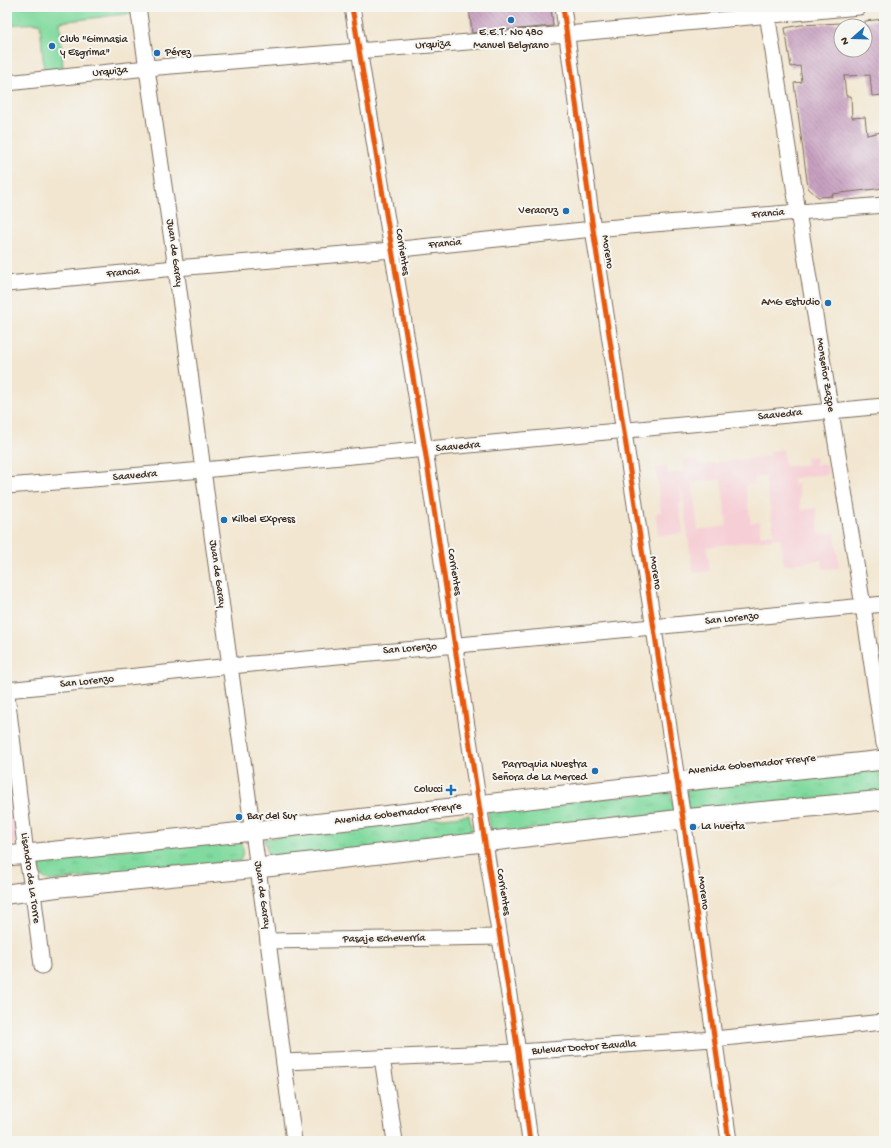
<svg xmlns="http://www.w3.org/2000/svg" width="891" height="1148" font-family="'Gochi Hand',sans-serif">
  <defs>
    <pattern id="park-tufts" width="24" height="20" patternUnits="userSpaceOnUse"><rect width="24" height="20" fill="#81da9f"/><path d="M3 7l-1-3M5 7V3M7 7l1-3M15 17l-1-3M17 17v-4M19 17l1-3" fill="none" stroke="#70bb88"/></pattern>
    <pattern id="building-back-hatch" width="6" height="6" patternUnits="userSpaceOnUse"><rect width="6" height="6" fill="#c8a1c1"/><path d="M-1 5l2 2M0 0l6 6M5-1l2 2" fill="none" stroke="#a4839c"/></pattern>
  </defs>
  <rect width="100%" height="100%" fill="#f6f6f2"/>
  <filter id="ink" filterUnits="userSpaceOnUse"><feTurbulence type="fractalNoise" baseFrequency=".025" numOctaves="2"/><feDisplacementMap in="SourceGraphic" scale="8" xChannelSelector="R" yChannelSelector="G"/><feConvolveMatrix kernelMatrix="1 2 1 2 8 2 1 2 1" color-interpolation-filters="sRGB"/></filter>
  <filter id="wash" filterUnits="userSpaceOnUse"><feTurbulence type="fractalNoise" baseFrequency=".012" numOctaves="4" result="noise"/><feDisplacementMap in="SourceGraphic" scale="16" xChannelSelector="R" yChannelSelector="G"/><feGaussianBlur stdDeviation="0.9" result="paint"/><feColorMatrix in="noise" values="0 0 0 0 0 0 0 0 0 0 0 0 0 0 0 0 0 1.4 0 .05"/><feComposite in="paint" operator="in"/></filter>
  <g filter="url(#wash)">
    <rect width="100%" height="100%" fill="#f2e6d0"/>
    <g fill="#f6cfd6" fill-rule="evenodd">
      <path d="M783,449L785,467L807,464L806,457L815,456L816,465L827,464L828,474L793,478V485L798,484L801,510L816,508L819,534L835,533L839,568L823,569L822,560L784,565L780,538L707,547L710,571L693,573L682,489H680L682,503L679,504L683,533L658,536L656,513L661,512L656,468L667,466L668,474L685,472L684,460L699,458L700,465L770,456V451ZM765,476L774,534L761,536L759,522L751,523L745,486L755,484V477ZM721,479L727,526L698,530L692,483Z"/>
      <path d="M7,749L18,837L13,845L7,846Z"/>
    </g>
    <g fill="url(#park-tufts)" stroke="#5e825e">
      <path d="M879,767L883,792L689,811L686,790Z"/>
      <path d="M670,792L675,812L491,834L488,810Z"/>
      <path d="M469,815L473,835L270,860L264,839Z"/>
      <path d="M236,838C245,848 245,849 240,861L49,881L42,877L40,868L45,858Z"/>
    </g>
    <path fill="#81da9f" stroke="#5e825e" d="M7,7H133L134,13L60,22L63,68L44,71L40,23L9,25Z"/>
    <g id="blocks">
      <g fill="url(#building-back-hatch)">
        <path d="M469,7H551L553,26L472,33Z"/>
        <path d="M884,19V95L872,96L870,75L844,76L846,96H851L852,118L865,117L867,135L881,132L884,153V188L832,194L833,196L818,197L808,188L794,83L802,82L800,66L791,67L785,28L801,25L841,23V50H865V21Z"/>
      </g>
    </g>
  </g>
  <g filter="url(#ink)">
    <use href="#blocks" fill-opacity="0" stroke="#7b6c5c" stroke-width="1"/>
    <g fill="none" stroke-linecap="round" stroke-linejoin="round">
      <defs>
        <g id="minor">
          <path d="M138,7L176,268L203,470L268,941L294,1141"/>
          <path d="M352,7L425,450L479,805L518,1052L530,1141"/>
          <path d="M563,7L593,229L683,819L729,1141"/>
          <path d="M766,7L798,212L863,606L884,744"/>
          <path d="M7,83L147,68L567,34L859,7"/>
          <path d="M7,284L176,268L392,250L593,229L884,205"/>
          <path d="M7,486L203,470L884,406"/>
          <path d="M7,690L230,666L653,627L884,604"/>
          <path d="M7,695L26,854L33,892L42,966"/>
          <path d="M268,941L500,937"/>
          <path d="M382,1058L395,1141"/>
          <path d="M284,1062L518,1052L714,1039L884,1022"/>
        </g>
        <g id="major">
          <path d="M7,856L253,831L676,782L884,760"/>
          <path d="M7,894L61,887L258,868L683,819L884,800"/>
        </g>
      </defs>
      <use href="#minor" stroke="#7b6c5c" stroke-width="17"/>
      <use href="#major" stroke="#7b6c5c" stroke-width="21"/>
      <use href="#minor" stroke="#fff" stroke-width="15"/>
      <use href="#major" stroke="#fff" stroke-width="19"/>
      <defs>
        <g id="cycleway">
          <path d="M352,7L425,450L479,805L518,1052L530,1141"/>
          <path d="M563,7L593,229L683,819L729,1141"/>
        </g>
      </defs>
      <use href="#cycleway" stroke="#f6f6f2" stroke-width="8"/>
      <use href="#cycleway" stroke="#e8590c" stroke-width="5"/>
    </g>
  </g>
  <g fill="#1f6fb2" stroke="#f6f6f2" stroke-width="1.5">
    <circle cx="511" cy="20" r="4"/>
    <circle cx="52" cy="46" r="4"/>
    <circle cx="157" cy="53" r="4"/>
    <circle cx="566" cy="211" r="4"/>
    <circle cx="828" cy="303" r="4"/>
    <circle cx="224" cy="520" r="4"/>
    <circle cx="595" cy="771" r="4"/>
    <path d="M449 784h4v4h4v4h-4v4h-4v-4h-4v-4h4z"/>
    <circle cx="239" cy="817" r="4"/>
    <circle cx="693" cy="827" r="4"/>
  </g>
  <g text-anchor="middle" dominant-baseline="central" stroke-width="4" stroke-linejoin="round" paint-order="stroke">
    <g font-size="11" fill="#3b2a1e" stroke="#f6f6f2" text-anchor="start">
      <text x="511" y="33" text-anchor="middle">E.E.T. No 480<tspan x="511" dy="13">Manuel Belgrano</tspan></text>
      <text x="60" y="40">Club "Gimnasia<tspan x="60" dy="13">y Esgrima"</tspan></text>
      <text x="165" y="53">Pérez</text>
      <text x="558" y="211" text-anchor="end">Veracruz</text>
      <text x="820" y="303" text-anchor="end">AMG Estudio</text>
      <text x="232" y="520">Kilbel Express</text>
      <text x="587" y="765" text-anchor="end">Parroquia Nuestra<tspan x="587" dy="13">Señora de La Merced</tspan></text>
      <text x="443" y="790" text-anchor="end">Colucci</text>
      <text x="247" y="817">Bar del Sur</text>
      <text x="701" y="827">La huerta</text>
    </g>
    <g font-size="11" fill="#3b2a1e" stroke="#f6f6f2">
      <text transform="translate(433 45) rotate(-4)">Urquiza</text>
      <text transform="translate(110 72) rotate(-6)">Urquiza</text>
      <text transform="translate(768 214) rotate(-5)">Francia</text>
      <text transform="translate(445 244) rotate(-6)">Francia</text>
      <text transform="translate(402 252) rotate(81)">Corrientes</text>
      <text transform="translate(607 252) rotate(81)">Moreno</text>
      <text transform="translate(174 253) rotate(82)">Juan de Garay</text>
      <text transform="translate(123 273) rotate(-6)">Francia</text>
      <text transform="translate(825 375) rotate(81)">Monseñor Zazpe</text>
      <text transform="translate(780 415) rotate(-6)">Saavedra</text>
      <text transform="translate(458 447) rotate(-5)">Saavedra</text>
      <text transform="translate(135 476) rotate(-5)">Saavedra</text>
      <text transform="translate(454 572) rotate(81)">Corrientes</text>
      <text transform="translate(655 573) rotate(81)">Moreno</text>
      <text transform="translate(217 574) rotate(82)">Juan de Garay</text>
      <text transform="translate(732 619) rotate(-6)">San Lorenzo</text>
      <text transform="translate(410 649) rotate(-5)">San Lorenzo</text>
      <text transform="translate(87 682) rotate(-6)">San Lorenzo</text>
      <text transform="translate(752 765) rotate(-6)">Avenida Gobernador Freyre</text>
      <text transform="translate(398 814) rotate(-7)">Avenida Gobernador Freyre</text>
      <text transform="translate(30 878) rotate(82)">Lisandro de La Torre</text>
      <text transform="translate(503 892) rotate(81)">Corrientes</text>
      <text transform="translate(703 893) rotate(82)">Moreno</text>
      <text transform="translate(262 895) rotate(82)">Juan de Garay</text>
      <text transform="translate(384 939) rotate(-1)">Pasaje Echeverría</text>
      <text transform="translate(584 1048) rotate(-4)">Bulevar Doctor Zavalla</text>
    </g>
  </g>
  <rect width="891" height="1148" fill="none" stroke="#f6f6f2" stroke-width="24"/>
  <g transform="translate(853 38) rotate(250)"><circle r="19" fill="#f6f6f2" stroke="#aba49d"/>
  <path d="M0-3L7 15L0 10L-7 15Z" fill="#1f6fb2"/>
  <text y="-6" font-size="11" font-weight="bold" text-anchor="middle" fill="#3b2a1e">N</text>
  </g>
</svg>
